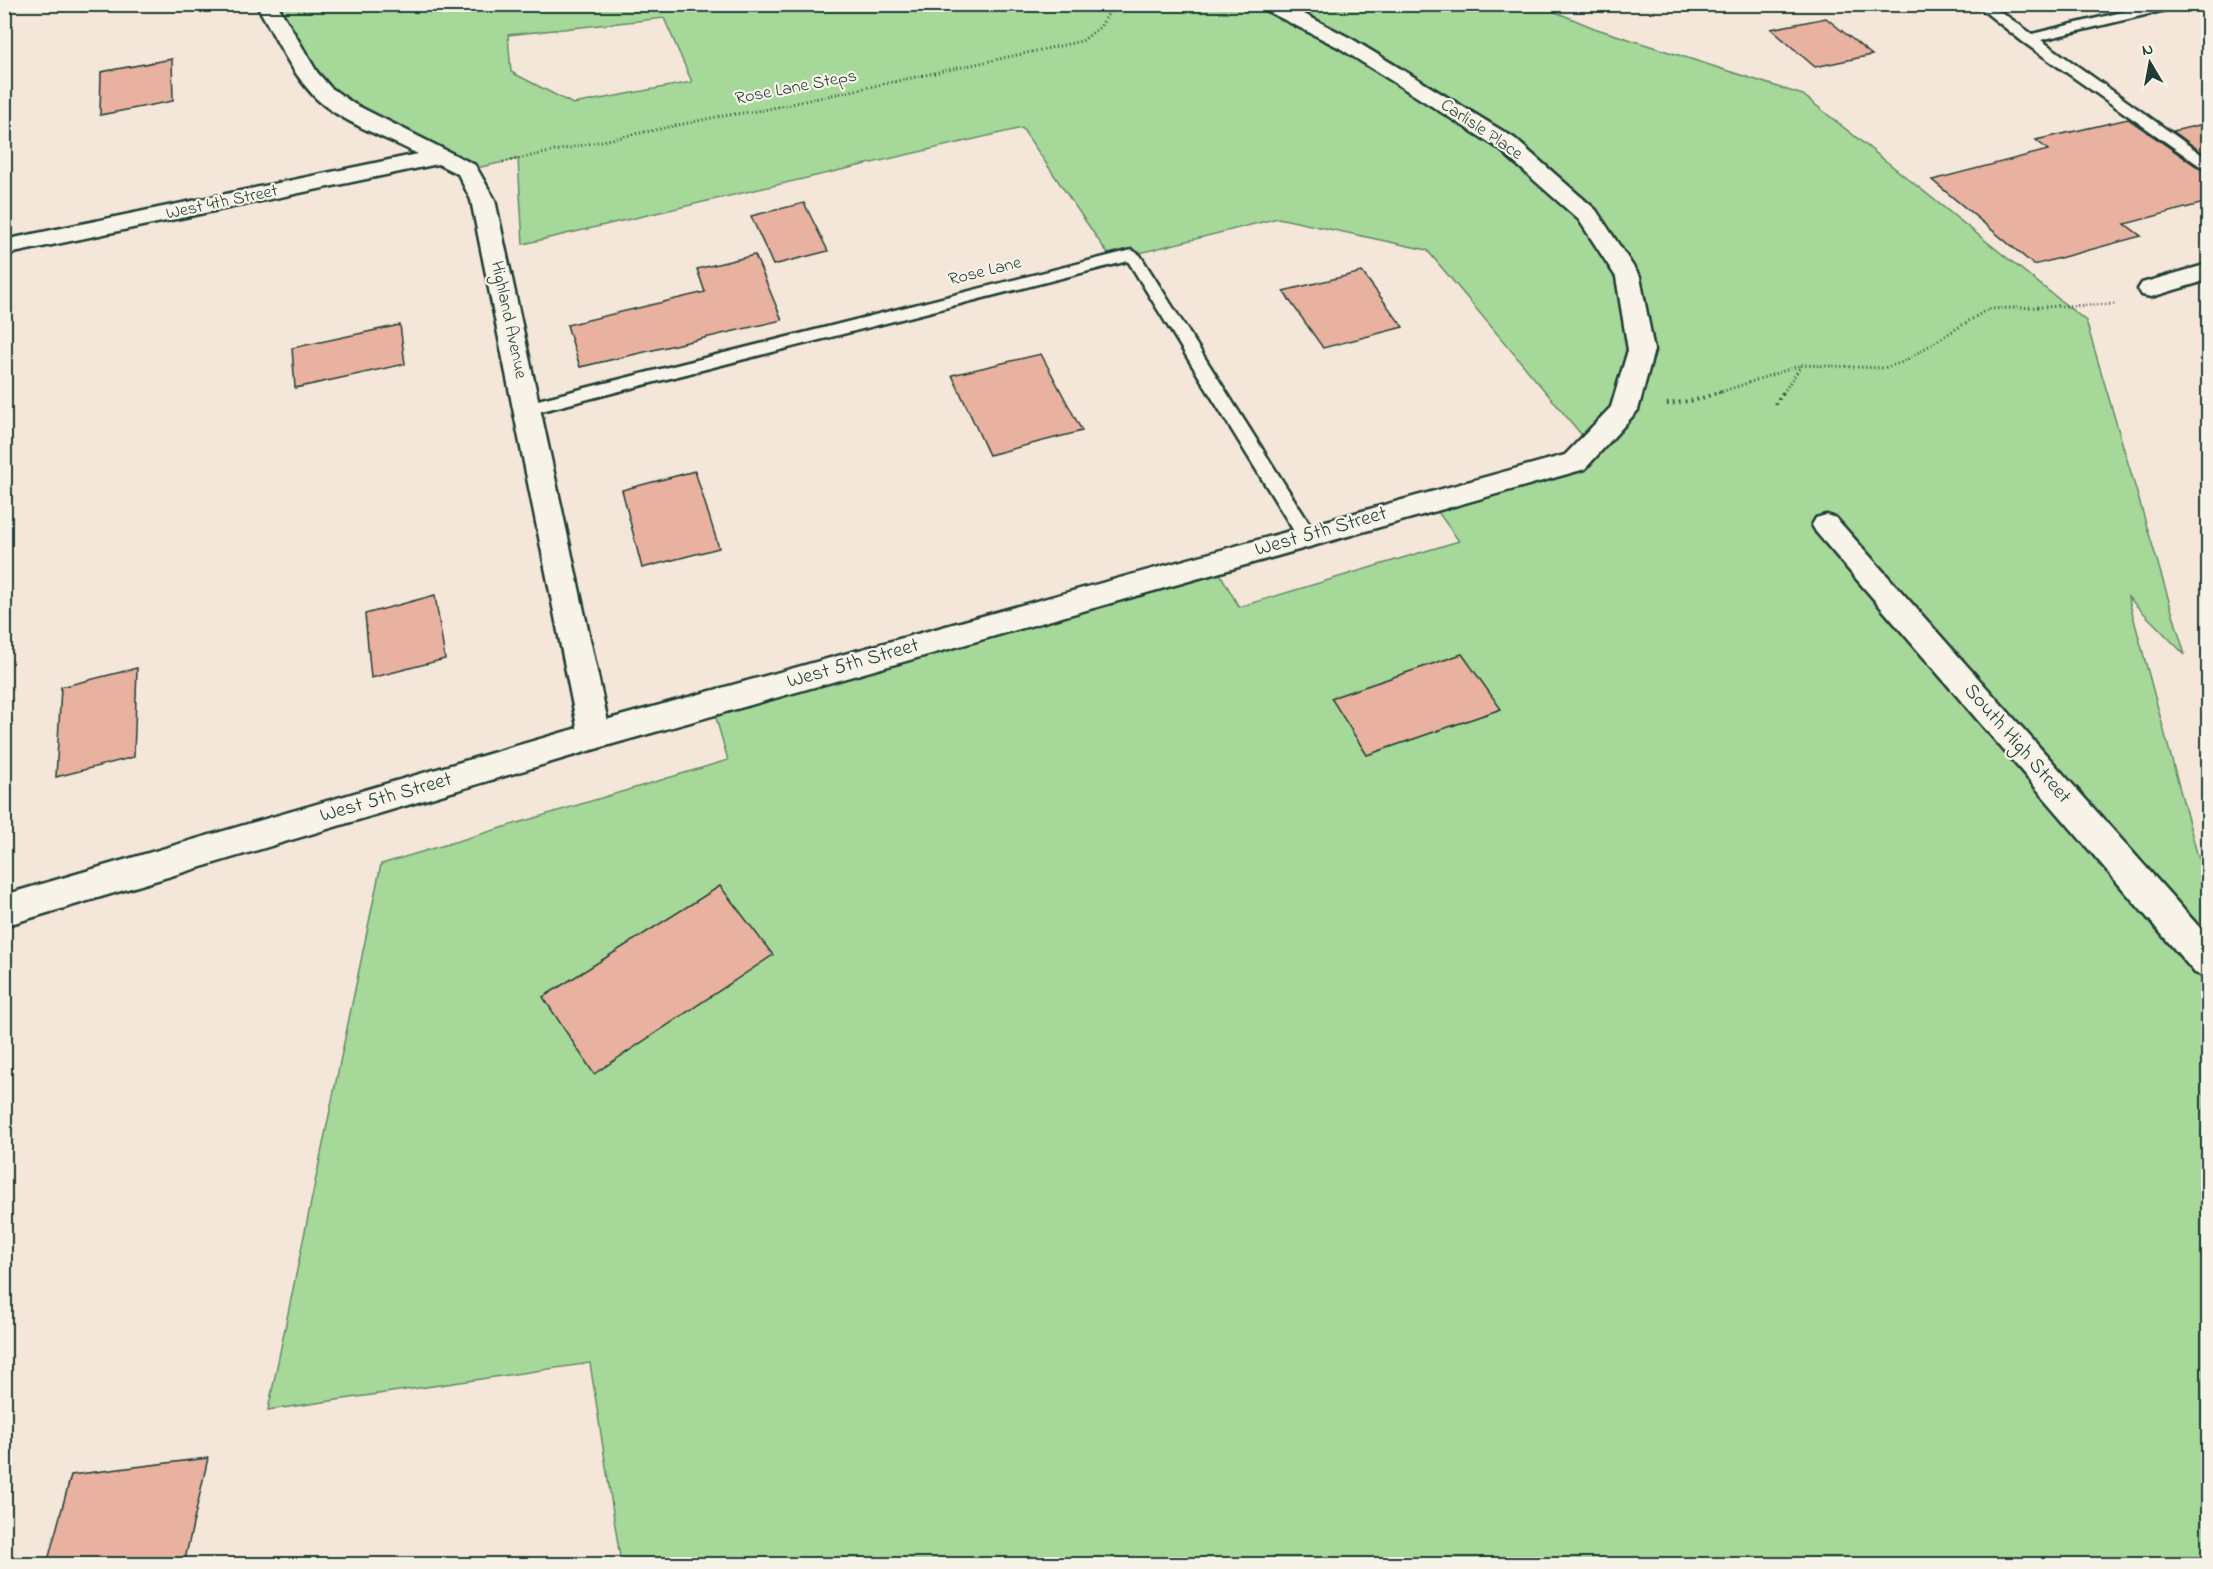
<svg xmlns="http://www.w3.org/2000/svg" width="2213" height="1569" font-family="'Indie Flower',sans-serif">
  <rect width="100%" height="100%" fill="#f4e6d9"/>
  <filter id="ink" filterUnits="userSpaceOnUse"><feTurbulence type="fractalNoise" baseFrequency=".0167" numOctaves="2"/><feDisplacementMap in="SourceGraphic" scale="12" xChannelSelector="R" yChannelSelector="G"/><feConvolveMatrix kernelMatrix="1 2 1 2 8 2 1 2 1" color-interpolation-filters="sRGB"/></filter>
  <g filter="url(#ink)">
    <path fill="#a6d89a" stroke="#628a67" stroke-width="1.5" fill-rule="evenodd" d="M266,5H1539L1594,28L1803,95L2086,321L2185,655L2128,597L2198,857L2208,868V1564H621L590,1363L268,1410L381,864L728,760L712,704L1214,563L1239,607L1459,541L1430,501L1575,462L1591,446L1427,250L1278,218L1112,260L1022,128L523,244L518,159L467,170L322,92ZM664,18L692,82L573,104L511,72L508,35Z"/>
    <g fill="#e9b19f" stroke="#1f3d34" stroke-width="1.5">
      <path d="M1826,18L1872,55L1815,67L1771,29Z"/>
      <path d="M172,59L173,101L100,115L101,72Z"/>
      <path d="M2128,119L2202,170L2208,171V202L2125,224L2141,236L2034,265L1932,180L2048,150L2036,140Z"/>
      <path d="M2208,123V157L2173,131Z"/>
      <path d="M804,203L828,251L773,265L751,216Z"/>
      <path d="M755,255L782,320L580,367L567,325L705,292L697,269Z"/>
      <path d="M1362,272L1403,327L1323,348L1283,291Z"/>
      <path d="M400,325L405,364L295,388L292,348Z"/>
      <path d="M1041,354L1082,431L989,455L952,375Z"/>
      <path d="M695,471L719,548L642,568L622,490Z"/>
      <path d="M435,595L445,659L371,678L365,614Z"/>
      <path d="M1462,654L1501,709L1367,755L1331,698Z"/>
      <path d="M137,668L134,757L56,777L61,687Z"/>
      <path d="M720,886L773,955L594,1074L543,997Z"/>
      <path d="M208,1458L184,1564H47L71,1475Z"/>
    </g>
    <g fill="none" stroke-linecap="round" stroke-linejoin="round">
      <defs>
        <g id="service">
          <path d="M1975,4H1990L2032,34L2155,4H2179L2178,7L2041,40L2208,159V169L2203,168L2023,42Z"/>
          <path d="M1132,250L1140,255L1314,531L1316,536L1314,541L1307,543L1300,541L1128,261L526,415L520,413L517,409L520,405L526,403Z"/>
        </g>
        <g id="minor">
          <path d="M256,4H277L317,72L330,87L354,104L475,165L495,200L611,736L606,745L595,749L584,745L579,736L471,200L458,174L438,164L4,255V240L418,154C389,139 334,119 313,95C289,69 274,34 256,4Z"/>
          <path d="M1258,4H1285L1352,39L1514,138L1596,210L1640,277L1654,350L1650,356L1641,359L1632,356L1628,350L1616,277L1579,220L1498,148L1338,47L1261,8Z"/>
          <path d="M2208,264V280L2151,297L2142,295L2138,289L2142,283Z"/>
          <path d="M1826,515L1836,518L2208,937V978L2195,973L1816,532L1812,525L1816,518Z"/>
        </g>
        <path id="tertiary" d="M1641,341L1650,344L1654,350L1638,410L1585,469L595,749L4,926V895L595,723L1565,455L1611,407L1628,350L1632,344Z"/>
      </defs>
      <use href="#service" stroke="#1f3d34" stroke-width="5"/>
      <use href="#minor" stroke="#1f3d34" stroke-width="5"/>
      <use href="#tertiary" stroke="#1f3d34" stroke-width="5"/>
      <g stroke="#1f3d34" stroke-width="3" stroke-dasharray="1 3" stroke-linecap="butt">
        <path d="M503,162L716,117L763,110L1082,41L1100,27L1114,4"/>
        <path d="M1718,393L1801,365L1884,368L1903,362L1988,309L2117,304"/>
        <path d="M1783,393L1801,366"/>
      </g>
      <g stroke="#1f3d34" stroke-width="4" stroke-dasharray="1.5 4.5" stroke-linecap="butt">
        <path d="M1667,404L1696,400L1722,391"/>
        <path d="M1775,404L1784,391"/>
      </g>
      <use href="#service" fill="#f7f3e8" fill-rule="evenodd"/>
      <use href="#minor" fill="#f7f3e8" fill-rule="evenodd"/>
      <use href="#tertiary" fill="#f7f3e8" fill-rule="evenodd"/>
    </g>
  </g>
  <g text-anchor="middle" dominant-baseline="central" stroke-width="4.5" stroke-linejoin="round" paint-order="stroke">
    <g font-size="18" fill="#1f3d34" stroke="#f7f3e8">
      <text transform="translate(796 88) rotate(-11)">Rose Lane Steps</text>
      <text transform="translate(1481 130) rotate(34)">Carlisle Place</text>
      <text transform="translate(222 203) rotate(-12)">West 4th Street</text>
      <text transform="translate(985 272) rotate(-14)">Rose Lane</text>
      <text transform="translate(508 320) rotate(78)">Highland Avenue</text>
    </g>
    <g font-size="21" fill="#1f3d34" stroke="#f7f3e8">
      <text transform="translate(1321 532) rotate(-16)">West 5th Street</text>
      <text transform="translate(853 664) rotate(-16)">West 5th Street</text>
      <text transform="translate(2017 744) rotate(49)">South High Street</text>
      <text transform="translate(386 798) rotate(-16)">West 5th Street</text>
    </g>
  </g>
  <rect width="2213" height="1569" fill="none" stroke="#f7f3e8" stroke-width="24"/>
  <rect x="12" y="12" width="2189" height="1545" fill="none" stroke="#1f3d34" stroke-width="2" filter="url(#ink)"/>
  <g transform="translate(2150 63) rotate(350)" stroke="#f7f3e8" stroke-width="4.5" paint-order="stroke">
  <path d="M0-4.5L10 22L0 15L-10 22Z" fill="#1f3d34"/>
  <text y="-9" font-size="16" font-weight="bold" text-anchor="middle" fill="#1f3d34">N</text>
  </g>
</svg>
